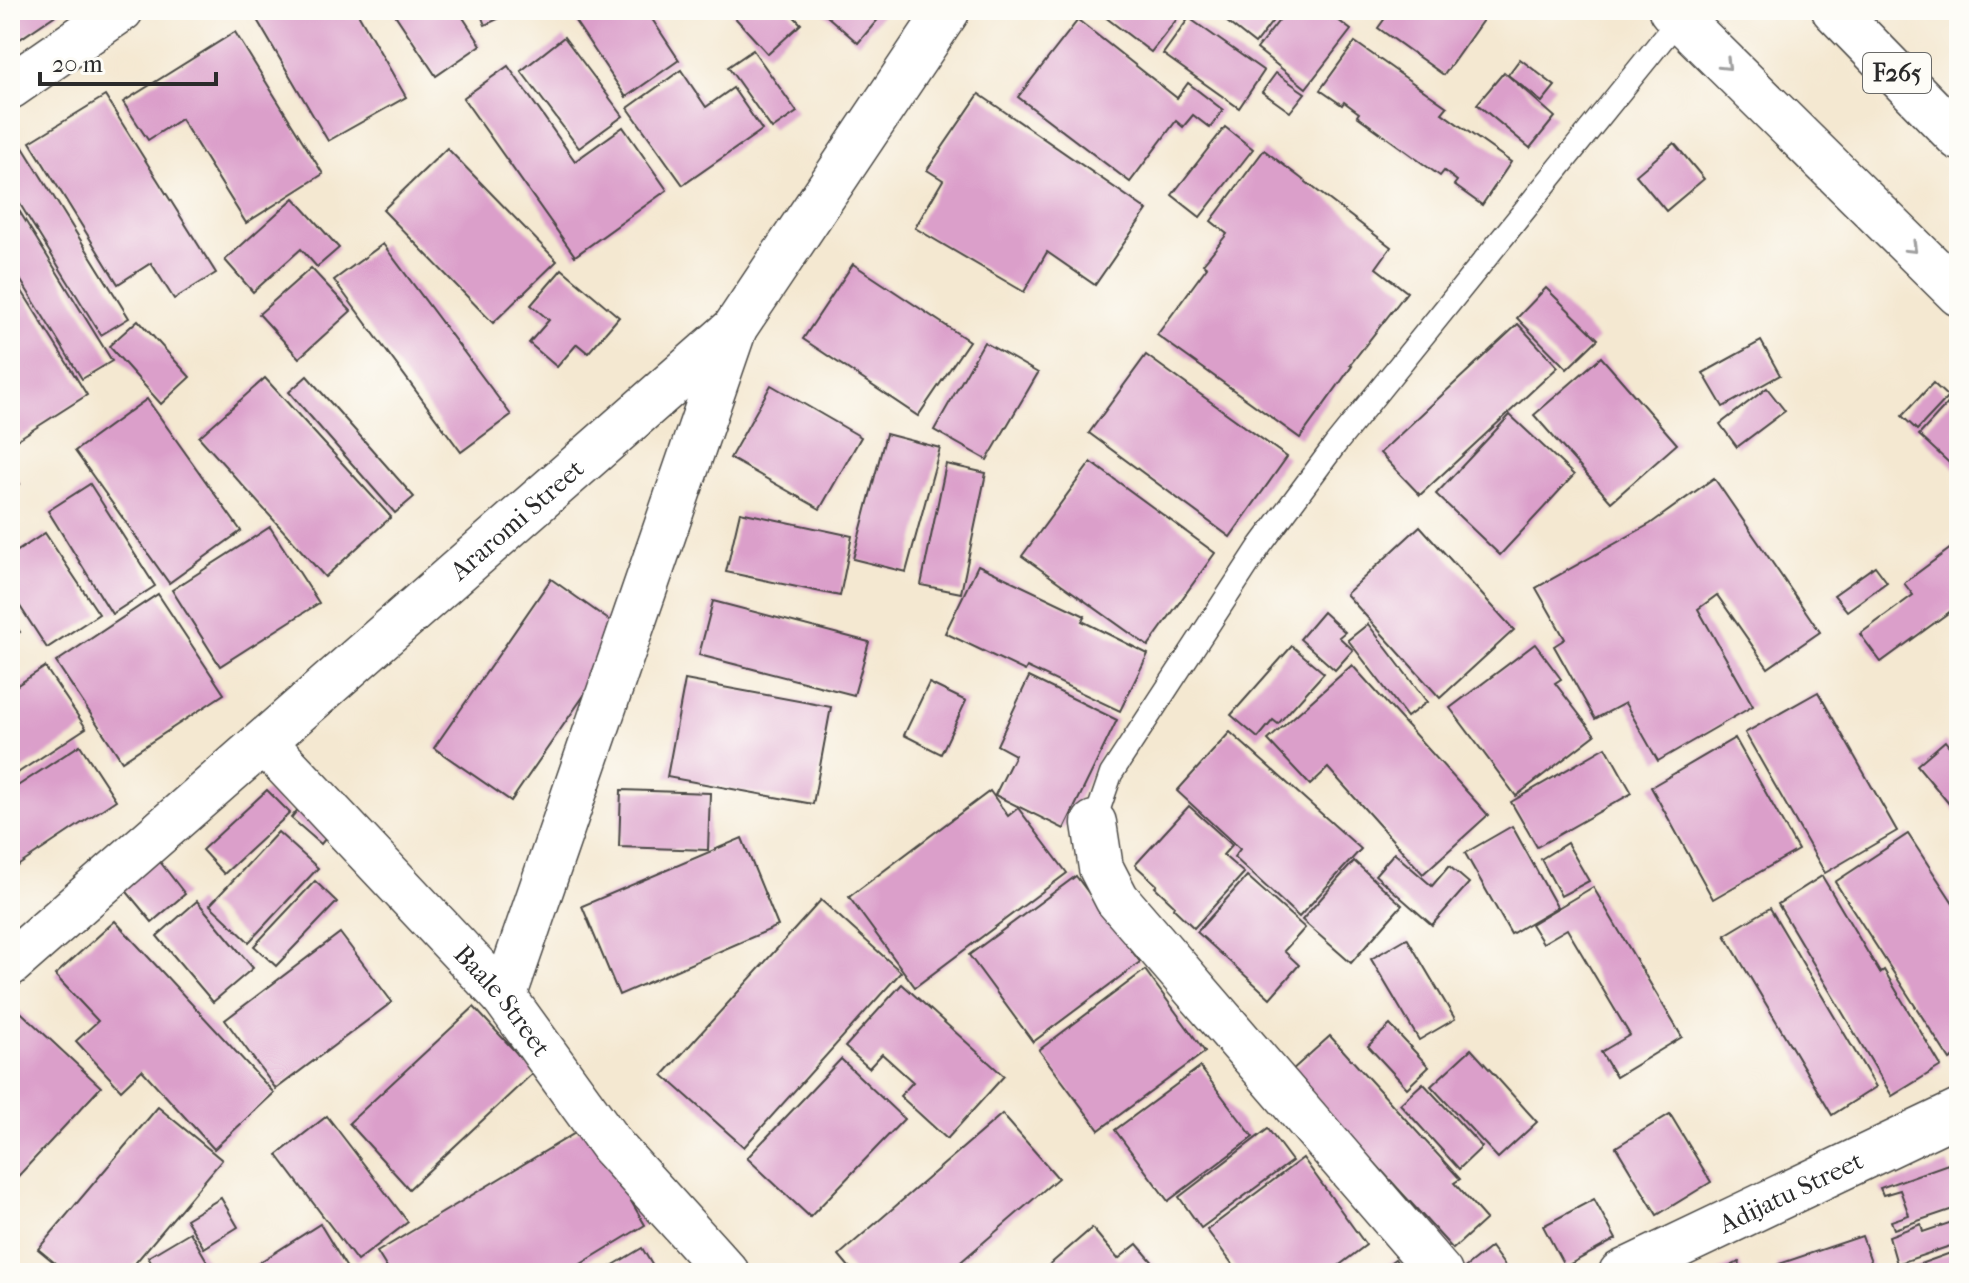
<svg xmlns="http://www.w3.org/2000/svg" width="1969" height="1283" font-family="'IM FELL French Canon',serif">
  <rect width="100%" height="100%" fill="#fdfcf7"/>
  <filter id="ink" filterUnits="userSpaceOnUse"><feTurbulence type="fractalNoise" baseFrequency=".0125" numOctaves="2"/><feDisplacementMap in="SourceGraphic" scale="16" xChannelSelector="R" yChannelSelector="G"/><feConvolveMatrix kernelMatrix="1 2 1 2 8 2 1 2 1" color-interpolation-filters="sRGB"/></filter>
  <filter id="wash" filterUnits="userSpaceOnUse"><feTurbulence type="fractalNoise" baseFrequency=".006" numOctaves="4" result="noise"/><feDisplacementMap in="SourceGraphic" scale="32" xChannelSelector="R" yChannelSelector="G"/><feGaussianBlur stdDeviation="1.8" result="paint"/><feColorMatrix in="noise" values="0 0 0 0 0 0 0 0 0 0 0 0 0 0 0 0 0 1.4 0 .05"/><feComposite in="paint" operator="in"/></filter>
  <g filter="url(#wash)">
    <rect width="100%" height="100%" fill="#f4e8d1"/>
    <g id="blocks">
      <g fill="#db9fca">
        <path d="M10,10H63L17,41L10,30Z"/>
        <path d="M269,10H356L406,97L328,141L256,18Z"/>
        <path d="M392,10H458L481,45L436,76Z"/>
        <path d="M479,10H517L485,25Z"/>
        <path d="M591,10H646L679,60L626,97L575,21Z"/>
        <path d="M728,10H788L801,24L768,54Z"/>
        <path d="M820,10H886L858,43Z"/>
        <path d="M1096,10H1184L1151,52Z"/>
        <path d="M1212,10H1281L1255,44Z"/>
        <path d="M1287,10H1325L1351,30L1306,88L1257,49Z"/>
        <path d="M1391,10H1490L1444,75L1378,28Z"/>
        <path d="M1189,18L1264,71L1239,108L1163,54Z"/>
        <path d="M1078,20L1177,98L1188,83L1223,110L1210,128L1193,115L1183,127L1176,121L1130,182L1018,97Z"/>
        <path d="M235,32L323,174L246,223L181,119L148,140L123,102Z"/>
        <path d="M564,37L623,116L579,148L521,71Z"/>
        <path d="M1355,42L1447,107L1442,113L1511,162L1482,205L1454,185L1457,181L1444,171L1440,176L1357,116L1359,113L1344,102L1342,105L1320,90Z"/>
        <path d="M753,50L797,112L772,129L728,67Z"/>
        <path d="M1520,59L1555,86L1542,102L1508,75Z"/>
        <path d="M508,66L575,161L623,127L667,190L575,256L463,98Z"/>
        <path d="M681,70L706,107L733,88L762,130L683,185L628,108Z"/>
        <path d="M1504,72L1555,117L1530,148L1477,104Z"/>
        <path d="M1276,73L1305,93L1290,112L1262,92Z"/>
        <path d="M979,94L1147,210L1095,285L1047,252L1024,292L915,228L943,180L927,170Z"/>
        <path d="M105,96L216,273L174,299L151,263L118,284L30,142Z"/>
        <path d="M1225,127L1253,149L1200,217L1172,195Z"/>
        <path d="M19,141L129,318L101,335L10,188V148Z"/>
        <path d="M1674,143L1704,179L1666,211L1636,175Z"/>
        <path d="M447,148L557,261L493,323L383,210Z"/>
        <path d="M1264,150L1391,247L1376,268L1407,292L1350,365L1352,366L1300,438L1157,335L1207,267L1203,264L1227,234L1211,221Z"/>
        <path d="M10,196L112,361L82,379L10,263Z"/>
        <path d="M294,198L339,248L317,267L301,249L253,292L225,260Z"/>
        <path d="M383,244L511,415L461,452L334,280Z"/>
        <path d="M853,264L969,341L918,416L803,339Z"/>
        <path d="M311,268L351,311L299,358L259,314Z"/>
        <path d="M562,269L619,317L588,353L577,344L557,367L529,343L549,320L531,305Z"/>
        <path d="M10,272L87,395L12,443L10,440Z"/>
        <path d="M1546,288L1598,339L1567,369L1517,318Z"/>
        <path d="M138,320L190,377L161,404L109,346Z"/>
        <path d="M1518,324L1558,367L1420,495L1380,453Z"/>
        <path d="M1761,341L1780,375L1723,407L1703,373Z"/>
        <path d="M984,342L1038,373L987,460L934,430Z"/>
        <path d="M1146,355L1287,457L1230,537L1089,433Z"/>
        <path d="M1601,357L1677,444L1611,502L1534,415Z"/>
        <path d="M307,376L414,497L395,513L289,392Z"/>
        <path d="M265,378L391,517L325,577L199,437Z"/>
        <path d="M1933,383L1948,397L1917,430L1902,416Z"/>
        <path d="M771,385L861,437L820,509L730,458Z"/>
        <path d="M1767,388L1785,411L1737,447L1720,424Z"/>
        <path d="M147,399L241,531L169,583L75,451Z"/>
        <path d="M1952,399L1959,406V472L1919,435Z"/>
        <path d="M1510,415L1574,475L1500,555L1436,494Z"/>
        <path d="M886,434L940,448L906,572L853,559Z"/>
        <path d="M1091,462L1215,553L1148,646L1022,556Z"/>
        <path d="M946,464L986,473L961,593L921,585Z"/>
        <path d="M10,468L20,484L10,490Z"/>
        <path d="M1714,478L1820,632L1768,668L1717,595L1698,609L1753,706L1658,761L1625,703L1595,719L1554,646L1565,639L1536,588L1650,524Z"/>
        <path d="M90,484L155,586L112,614L48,511Z"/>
        <path d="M740,512L852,536L840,596L726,572Z"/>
        <path d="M1420,526L1514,630L1440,698L1346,594Z"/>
        <path d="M270,527L319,603L220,666L172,590Z"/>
        <path d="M45,533L99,614L47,648L10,591V556Z"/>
        <path d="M1959,542V605L1881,662L1860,634L1913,595L1904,583Z"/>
        <path d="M978,565L1085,616L1082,621L1148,654L1120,711L1027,667L1025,671L945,633Z"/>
        <path d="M1875,566L1887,582L1847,611L1834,595Z"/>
        <path d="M551,579L627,633L511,801L434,748Z"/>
        <path d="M158,594L224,694L122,761L56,662Z"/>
        <path d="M713,601L869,642L854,695L699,655Z"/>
        <path d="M1323,612L1345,632L1339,637L1353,650L1335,670L1300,639Z"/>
        <path d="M10,617L20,632L10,639Z"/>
        <path d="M1368,624L1427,702L1407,717L1348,640Z"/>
        <path d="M1535,644L1561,679L1555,683L1595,735L1516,796L1450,708Z"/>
        <path d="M1292,646L1324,673L1278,724L1273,720L1258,738L1231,715Z"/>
        <path d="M1352,665L1488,815L1423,874L1328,768L1310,785L1268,740Z"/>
        <path d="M45,667L86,728L10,778V690Z"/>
        <path d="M1029,677L1117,720L1064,829L995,795L1015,755L997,745Z"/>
        <path d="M685,680L831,707L813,804L667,777Z"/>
        <path d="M929,683L966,701L941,754L904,735Z"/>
        <path d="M1818,692L1897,831L1825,873L1745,733Z"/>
        <path d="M1230,732L1361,849L1299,917L1234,857L1240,849L1177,791Z"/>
        <path d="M1735,738L1798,850L1713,899L1651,787Z"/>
        <path d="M1945,741L1959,759V816L1917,765Z"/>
        <path d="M80,745L116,800L10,871V791Z"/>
        <path d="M1606,747L1632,793L1537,847L1511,802Z"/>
        <path d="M267,790L290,813L224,874L202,850Z"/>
        <path d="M621,790L710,793L708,850L619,847Z"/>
        <path d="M990,791L1008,816L1018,808L1067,873L915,987L849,897Z"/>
        <path d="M304,802L334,828L321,844L291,818Z"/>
        <path d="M1189,806L1232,845L1223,855L1244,873L1194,928L1173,908L1174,905L1155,887L1157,885L1135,865Z"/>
        <path d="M1512,826L1557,907L1511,934L1465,853Z"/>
        <path d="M278,832L318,868L249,942L210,905Z"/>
        <path d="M1908,834L1959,912V1054L1950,1060L1835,882Z"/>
        <path d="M742,838L778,926L619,995L582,906Z"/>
        <path d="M1567,843L1589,881L1561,896L1541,859Z"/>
        <path d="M1394,853L1432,886L1449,866L1469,883L1432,925L1375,875Z"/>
        <path d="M157,858L185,894L152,922L123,887Z"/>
        <path d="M1354,861L1402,905L1351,963L1302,920Z"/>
        <path d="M1076,876L1140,962L1033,1042L969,955Z"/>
        <path d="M1247,876L1305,928L1284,951L1299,965L1270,998L1197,932Z"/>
        <path d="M1822,876L1880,973L1884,970L1941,1066L1892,1096L1778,904Z"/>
        <path d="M315,881L337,902L276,966L254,946Z"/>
        <path d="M1593,887L1682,1037L1616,1077L1601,1052L1630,1035L1567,929L1543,943L1531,924Z"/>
        <path d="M821,900L901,972L744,1147L663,1075Z"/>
        <path d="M197,901L253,968L213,1002L157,936Z"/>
        <path d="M1770,908L1876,1087L1832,1115L1725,935Z"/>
        <path d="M115,921L274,1093L214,1149L142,1070L121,1090L76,1041L98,1021L55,975Z"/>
        <path d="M340,933L392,1002L276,1089L225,1020Z"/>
        <path d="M1407,938L1455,1019L1419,1040L1371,959Z"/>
        <path d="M1145,970L1205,1052L1099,1130L1039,1050Z"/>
        <path d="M902,984L1004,1076L947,1139L900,1096L913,1082L882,1054L869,1068L845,1047Z"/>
        <path d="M10,1002L101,1087L10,1185Z"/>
        <path d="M474,1007L534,1072L409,1189L349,1123Z"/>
        <path d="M1390,1025L1429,1067L1407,1088L1368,1046Z"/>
        <path d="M1330,1036L1460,1179L1454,1183L1486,1219L1453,1249L1291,1071Z"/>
        <path d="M1471,1049L1537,1122L1498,1158L1431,1086Z"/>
        <path d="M841,1059L904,1119L810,1217L747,1158Z"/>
        <path d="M1200,1067L1253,1137L1168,1201L1115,1130Z"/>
        <path d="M1423,1083L1482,1147L1459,1169L1400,1104Z"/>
        <path d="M158,1107L222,1160L127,1273H67L38,1249Z"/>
        <path d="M1002,1114L1058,1178L948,1273H854L839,1255Z"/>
        <path d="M1670,1114L1711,1182L1657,1215L1616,1147Z"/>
        <path d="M327,1116L408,1222L357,1261L277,1155Z"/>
        <path d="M587,1126L645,1225L566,1273H390L377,1252Z"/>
        <path d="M1268,1129L1292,1161L1201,1228L1179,1197Z"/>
        <path d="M1303,1158L1366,1245L1329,1273H1239L1207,1230Z"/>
        <path d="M1948,1164L1959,1196V1207L1894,1229L1891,1221L1909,1215L1900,1190L1883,1195L1880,1188Z"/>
        <path d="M221,1198L238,1227L204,1248L186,1219Z"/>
        <path d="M1594,1199L1616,1239L1565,1267L1543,1226Z"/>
        <path d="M1955,1221L1959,1243L1897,1264L1889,1236L1921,1224L1923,1232Z"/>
        <path d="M320,1224L350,1273H243Z"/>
        <path d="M1092,1228L1118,1259L1137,1244L1162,1273H1040Z"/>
        <path d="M190,1232L214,1273H157L148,1257Z"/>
        <path d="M1862,1236L1875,1273H1779L1776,1265Z"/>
        <path d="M1491,1247L1510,1273H1465L1462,1270Z"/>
        <path d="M642,1248L657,1273H600Z"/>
        <path d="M1959,1250V1273H1895Z"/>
        <path d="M1395,1259L1405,1273H1376Z"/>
        <path d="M1739,1262L1743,1273H1715Z"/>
      </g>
    </g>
  </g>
  <g filter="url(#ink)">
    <use href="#blocks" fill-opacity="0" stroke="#494744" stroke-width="2"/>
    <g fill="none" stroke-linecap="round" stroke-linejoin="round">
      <defs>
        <path id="lane" d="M1094,823L1111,774L1260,546L1335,445L1679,19"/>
        <g id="street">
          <path d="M10,87L121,10"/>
          <path id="s1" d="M264,742L504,997L612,1146L727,1273"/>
          <path d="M1094,823L1101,868L1117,899L1440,1273"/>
          <path id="s2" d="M10,964L734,329L948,10"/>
          <path d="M504,997L734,330"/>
          <path id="s3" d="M1621,1273L1959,1112"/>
        </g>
        <path id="primary" d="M1671,10L1959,294"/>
        <path id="highway" d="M1834,10L1959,138"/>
      </defs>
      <use href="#lane" stroke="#494744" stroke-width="25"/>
      <use href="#street" stroke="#494744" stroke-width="47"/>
      <use href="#primary" stroke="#494744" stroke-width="47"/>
      <use href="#highway" stroke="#494744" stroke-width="47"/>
      <use href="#lane" stroke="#fff" stroke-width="22"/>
      <use href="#street" stroke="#fff" stroke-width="44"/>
      <use href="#primary" stroke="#fff" stroke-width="44"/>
      <use href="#highway" stroke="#fff" stroke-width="44"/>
    </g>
    <defs><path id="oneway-chevron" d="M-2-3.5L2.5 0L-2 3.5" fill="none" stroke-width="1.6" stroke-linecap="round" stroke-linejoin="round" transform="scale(2)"/></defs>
    <g stroke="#a0a0a0">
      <use href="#oneway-chevron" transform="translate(1726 65) rotate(44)"/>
      <use href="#oneway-chevron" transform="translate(1912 248) rotate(44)"/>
    </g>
  </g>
  <g text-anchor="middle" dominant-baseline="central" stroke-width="7" stroke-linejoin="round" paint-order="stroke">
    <rect fill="#fdfcf7" stroke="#6a6a68" stroke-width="2" x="1863" y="53" width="68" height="40" rx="6"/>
    <g font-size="24" font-weight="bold" fill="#2b2b2b">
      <text x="1897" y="73">F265</text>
    </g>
    <g font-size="26" fill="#2b2b2b" stroke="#fdfcf7">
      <text stroke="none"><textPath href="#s2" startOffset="674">Araromi Street</textPath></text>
      <text stroke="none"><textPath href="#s1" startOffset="352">Baale Street</textPath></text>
      <text stroke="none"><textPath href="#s3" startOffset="188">Adijatu Street</textPath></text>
    </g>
  </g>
  <rect width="1969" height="1283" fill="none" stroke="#fdfcf7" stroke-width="40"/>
  <path d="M40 72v12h176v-12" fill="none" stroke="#2b2b2b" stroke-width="4"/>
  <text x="52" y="72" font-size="24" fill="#2b2b2b" stroke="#fdfcf7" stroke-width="6" paint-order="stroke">20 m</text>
</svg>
